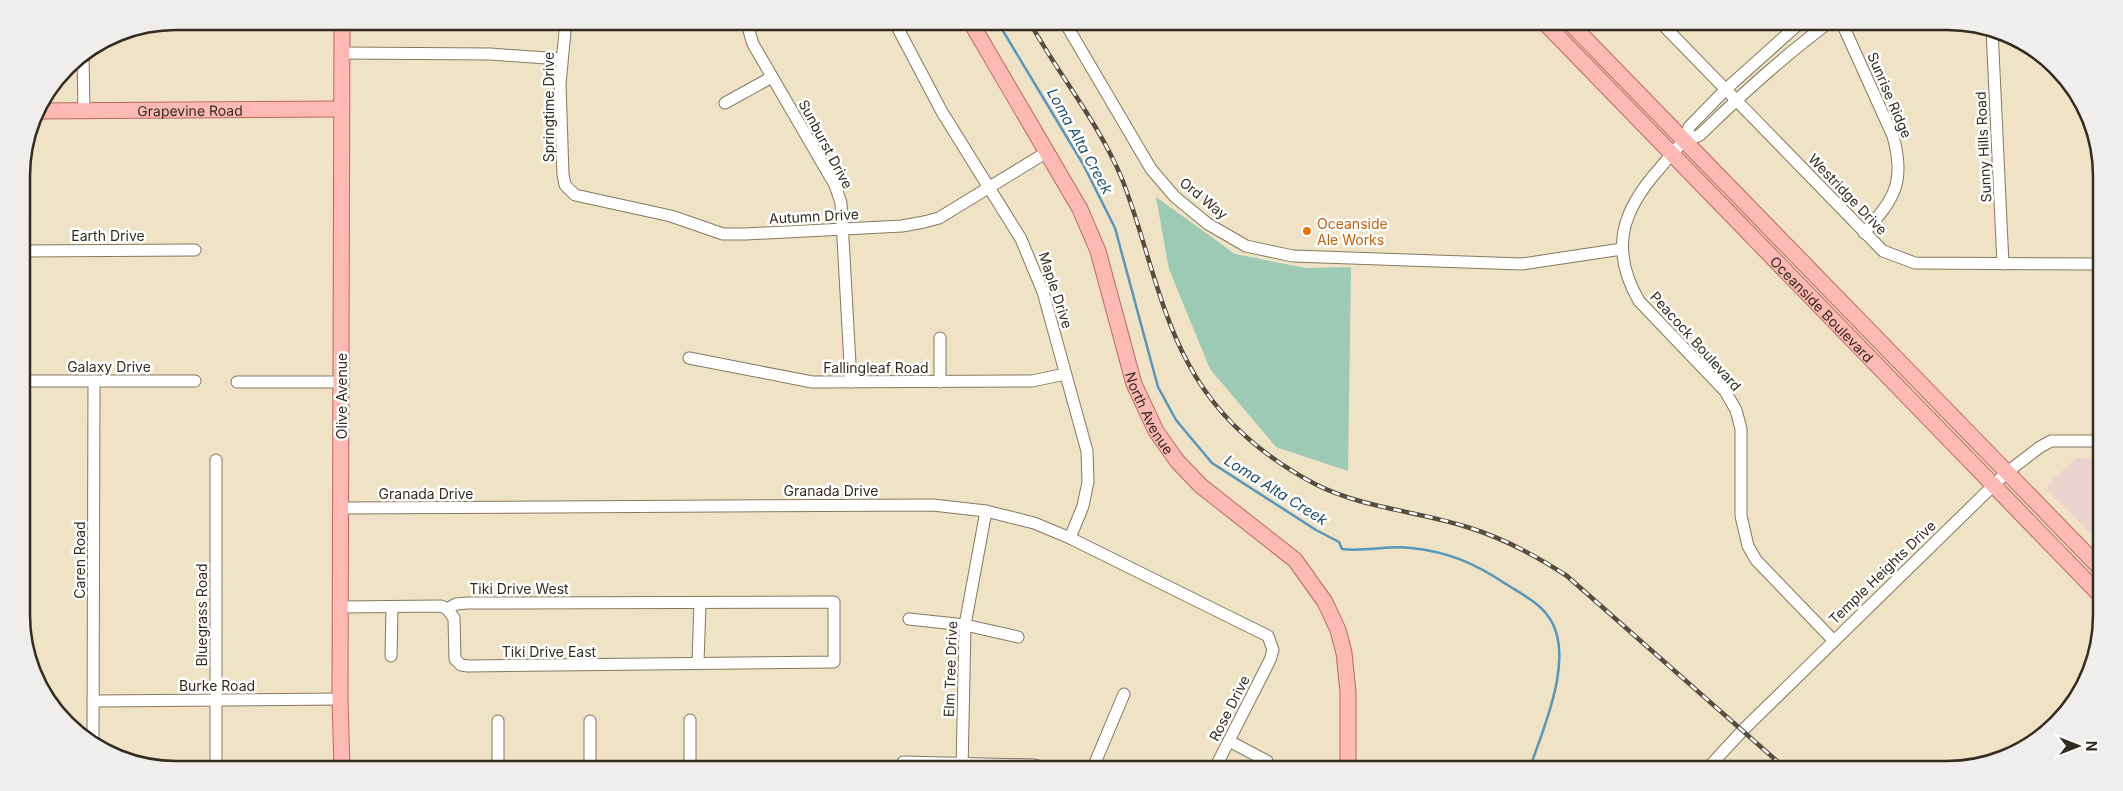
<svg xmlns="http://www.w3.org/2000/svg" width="2123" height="791" font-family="Inter,sans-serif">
  <rect width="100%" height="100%" fill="#f0e2c4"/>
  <path fill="#edd3cf" d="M2076,458H2101L2102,546L2047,489L2048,484Z"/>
  <path fill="#9ccab5" d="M1156,197L1235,254L1306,268L1351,267L1348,471L1276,447L1210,369L1169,269Z"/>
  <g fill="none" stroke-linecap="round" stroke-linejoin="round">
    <path stroke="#5697bf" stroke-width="2.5" d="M997,21L1083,164L1115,228L1158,387L1176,420L1212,463L1316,530L1339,542L1342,549C1365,552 1388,545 1411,548C1449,552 1474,563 1506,584C1520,593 1538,602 1548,616C1577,655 1543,729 1529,770"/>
    <defs>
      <g id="minor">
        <path d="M566,21L560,84L563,175L565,185L575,195L671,216L723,234H746L902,226L924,222L939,218L1047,152"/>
        <path d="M746,21L753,44L835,185L841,203L851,382"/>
        <path d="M894,21L942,112L1021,239L1043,292L1087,451L1088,482L1083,506L1070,538"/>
        <path d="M1064,21L1151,169L1175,197L1208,224L1246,246L1293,256L1522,264L1622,249"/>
        <path d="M1659,21L1883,251L1915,263L2101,264"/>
        <path d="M1831,21C1785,55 1743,93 1702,133C1697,138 1693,137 1686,141C1676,146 1667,160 1660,168C1622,210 1609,249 1639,301L1725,391L1736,410L1741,429V516L1748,546L1756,560L1834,641"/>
        <path d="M1841,21L1893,136C1906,183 1894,199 1864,233"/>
        <path d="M1992,29L2003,264"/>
        <path d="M342,53L490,54L561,59"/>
        <path d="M83,54L84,111"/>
        <path d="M725,103L772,77"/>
        <path d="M1686,141L1689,127L1726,89L1802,21"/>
        <path d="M22,251L195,250"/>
        <path d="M940,338V382"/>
        <path d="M689,358L812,382L1032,381L1065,374"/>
        <path d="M23,381H195"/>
        <path d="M237,382H341"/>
        <path d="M341,508L933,505L986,511L1034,523L1070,538L1268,636L1273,650L1270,660L1214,770"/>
        <path d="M834,602V662L468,666L461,665L455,659L454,618L447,609L456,604L468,603Z"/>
        <path d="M341,607L441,606L447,609"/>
        <path d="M909,619L965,625L1018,637"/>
        <path d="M391,656L392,607"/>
        <path d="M698,663L700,603"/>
        <path d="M93,701L340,699"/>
        <path d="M498,721V770"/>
        <path d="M590,721V770"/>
        <path d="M93,739L94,381"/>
        <path d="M1229,741L1267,761"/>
        <path d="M903,762L1034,765L1057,770"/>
        <path d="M1707,769L1743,730L2006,473L2040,447L2051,441H2101"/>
        <path d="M216,770V460"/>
        <path d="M690,770V720"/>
        <path d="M962,770L965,625L986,511"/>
        <path d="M1092,770L1124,694"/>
      </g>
      <g id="major">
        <path d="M342,21L340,699L342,770"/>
        <path id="s1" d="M970,21L1080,209L1098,251L1134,384L1156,431L1177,461L1201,486L1295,560L1325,602L1338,630L1344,653L1348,692V770"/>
        <path id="s2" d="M1543,21L2102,597"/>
        <path d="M1568,21L2102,570"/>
        <path id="s3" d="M36,111L342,109"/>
      </g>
    </defs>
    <use href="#minor" stroke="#86795e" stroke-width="13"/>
    <use href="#major" stroke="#b86961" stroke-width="17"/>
    <use href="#minor" stroke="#fff" stroke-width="11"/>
    <use href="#major" stroke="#ffb9b5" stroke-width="15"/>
    <defs>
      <path id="rail" d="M1029,21C1058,74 1099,123 1122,179C1145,237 1158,308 1188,363C1216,416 1262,456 1315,484C1362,508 1417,511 1467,527C1503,538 1535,555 1567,576L1786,769"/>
    </defs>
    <use href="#rail" stroke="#554e3f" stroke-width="4.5"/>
    <use href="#rail" stroke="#fff" stroke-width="2.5" stroke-dasharray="8" stroke-linecap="butt"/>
  </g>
  <circle fill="#e8710a" stroke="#fff" stroke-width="2" cx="1307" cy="231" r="5"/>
  <g text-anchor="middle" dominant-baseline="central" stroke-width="5" stroke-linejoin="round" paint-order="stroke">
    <g font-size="14" fill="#332d21" stroke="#fff">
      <text transform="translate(1890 95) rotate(67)">Sunrise Ridge</text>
      <text transform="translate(548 107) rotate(-90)">Springtime Drive</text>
      <text stroke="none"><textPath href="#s3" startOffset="154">Grapevine Road</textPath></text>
      <text transform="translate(826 144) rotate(62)">Sunburst Drive</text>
      <text transform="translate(1983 147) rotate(-93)">Sunny Hills Road</text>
      <text transform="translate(1848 194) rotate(46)">Westridge Drive</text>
      <text transform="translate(1204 198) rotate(39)">Ord Way</text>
      <text transform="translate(814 216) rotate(-3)">Autumn Drive</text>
      <text x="108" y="235">Earth Drive</text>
      <text transform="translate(1056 290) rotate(72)">Maple Drive</text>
      <text stroke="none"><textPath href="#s2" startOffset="401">Oceanside Boulevard</textPath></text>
      <text transform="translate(1696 341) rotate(48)">Peacock Boulevard</text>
      <text x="109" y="366">Galaxy Drive</text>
      <text x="876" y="367">Fallingleaf Road</text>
      <text transform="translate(341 396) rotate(-90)">Olive Avenue</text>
      <text stroke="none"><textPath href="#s1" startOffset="434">North Avenue</textPath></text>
      <text x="831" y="490">Granada Drive</text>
      <text x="426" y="493">Granada Drive</text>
      <text transform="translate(79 560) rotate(-90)">Caren Road</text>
      <text transform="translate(1882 572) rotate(-44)">Temple Heights Drive</text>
      <text x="519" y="588">Tiki Drive West</text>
      <text transform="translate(201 615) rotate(-90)">Bluegrass Road</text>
      <text x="549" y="651">Tiki Drive East</text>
      <text transform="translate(950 669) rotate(-88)">Elm Tree Drive</text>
      <text x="217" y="685">Burke Road</text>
      <text transform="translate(1229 708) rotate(-63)">Rose Drive</text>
    </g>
    <g font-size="14" fill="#c56008" stroke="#fff" text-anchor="start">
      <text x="1317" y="223">Oceanside<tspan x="1317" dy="16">Ale Works</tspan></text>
    </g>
    <g font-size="15" font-style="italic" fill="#1f516e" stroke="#fff">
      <text transform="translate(1080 141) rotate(61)">Loma Alta Creek</text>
      <text transform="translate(1276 490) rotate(32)">Loma Alta Creek</text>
    </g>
  </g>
  <path d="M0 0H2123V791H0ZM176 30H1947A146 146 0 0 1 2093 176V615A146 146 0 0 1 1947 761H176A146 146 0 0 1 30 615V176A146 146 0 0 1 176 30Z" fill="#efeeed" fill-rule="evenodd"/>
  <path fill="none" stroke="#332d21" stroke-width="2.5" d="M176 30H1947A146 146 0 0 1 2093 176V615A146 146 0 0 1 1947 761H176A146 146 0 0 1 30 615V176A146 146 0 0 1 176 30Z"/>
  <g transform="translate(2078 746) rotate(90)" stroke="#ffffff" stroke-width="4" paint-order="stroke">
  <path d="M0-4L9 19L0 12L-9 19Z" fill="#332d21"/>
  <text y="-8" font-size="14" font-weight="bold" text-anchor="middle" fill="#332d21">N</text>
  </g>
</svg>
